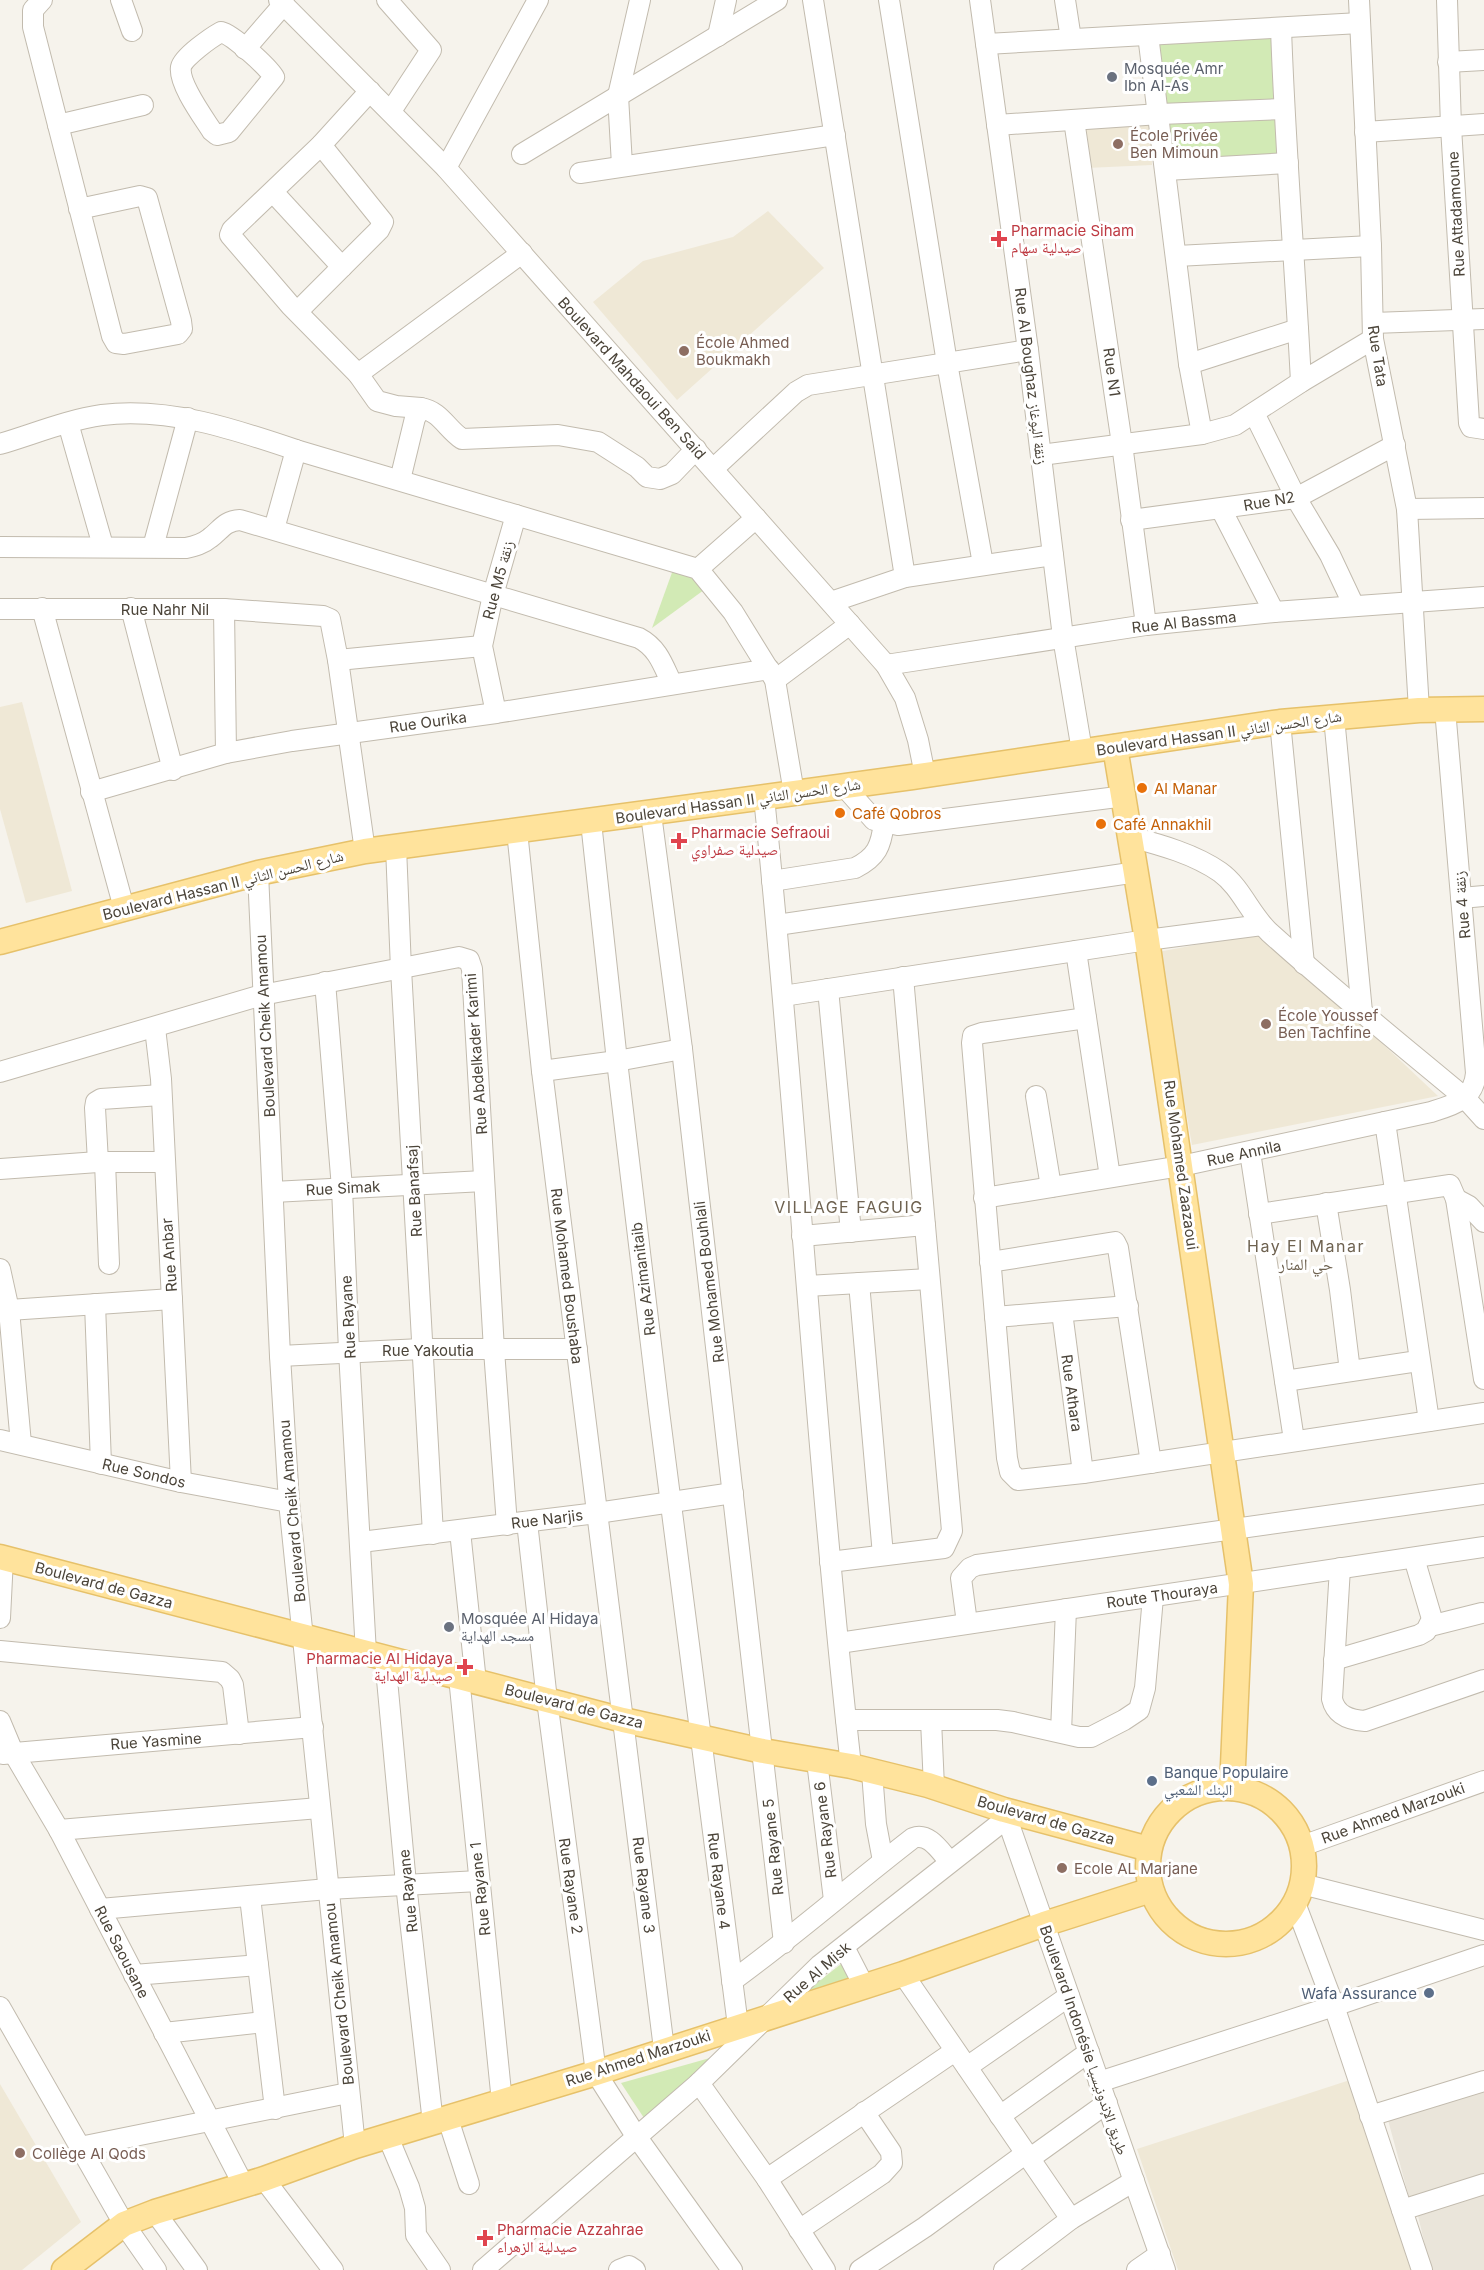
<svg xmlns="http://www.w3.org/2000/svg" width="1484" height="2270" font-family="Inter,'Noto Naskh Arabic',sans-serif">
  <rect width="100%" height="100%" fill="#f6f3ec"/>
  <g fill="#eae5da">
    <path d="M1484,2090V2177L1410,2201L1388,2120Z"/>
    <path d="M1484,2194V2270H1431L1418,2216Z"/>
  </g>
  <g fill="#efe8d6">
    <path d="M1150,121L1152,165L1087,168L1084,124Z"/>
    <path d="M768,211L824,268L677,400L593,302L643,261L733,237Z"/>
    <path d="M22,702L72,891L26,903L0,809V707Z"/>
    <path d="M1264,932L1438,1096L1192,1145L1158,952Z"/>
    <path d="M1350,2080L1413,2270H1178L1137,2149Z"/>
    <path d="M0,2084L81,2222L22,2270H0Z"/>
  </g>
  <g fill="#d2eab5">
    <path d="M1271,35L1281,172L1175,176L1152,41Z"/>
    <path d="M674,567L694,571L708,587L652,628Z"/>
    <path d="M841,1964L862,1981L804,1993Z"/>
    <path d="M717,2056L646,2121L621,2083Z"/>
  </g>
  <g fill="none" stroke-linecap="round" stroke-linejoin="round">
    <defs>
      <g id="minor">
        <path d="M42,0L33,10V27L112,336L116,343L124,344L178,334L182,329L181,321L147,198L140,196L79,209"/>
        <path d="M121,0L132,31"/>
        <path d="M279,0L446,168L886,665L905,698L918,740L925,775"/>
        <path d="M387,0L431,50L391,111"/>
        <path d="M813,0L905,577"/>
        <path d="M889,0L947,363L983,564"/>
        <path d="M980,0L1028,350L1063,637L1082,751"/>
        <path d="M1065,0L1071,39"/>
        <path d="M1359,0L1371,246L1373,339L1407,509L1419,710"/>
        <path d="M1447,0L1451,127L1469,423L1471,427L1484,429"/>
        <path d="M1281,28C1285,146 1295,264 1301,382"/>
        <path d="M221,32C233,35 267,66 274,77L229,132L217,135L212,131C203,117 178,83 181,67C183,57 212,37 221,32Z"/>
        <path d="M1148,35L1189,364L1202,434"/>
        <path d="M718,36L726,0"/>
        <path d="M986,44L1360,23"/>
        <path d="M245,49L284,4"/>
        <path d="M1448,62L1484,60"/>
        <path d="M370,91L321,145L232,230L230,235L291,306L358,374L377,401L396,406L421,408"/>
        <path d="M1074,120L1122,444L1146,625"/>
        <path d="M58,125L143,105"/>
        <path d="M997,125L1160,114L1283,109"/>
        <path d="M1365,132L1484,124"/>
        <path d="M522,154L777,0"/>
        <path d="M622,165L618,96L640,0"/>
        <path d="M446,168L538,0"/>
        <path d="M1166,170L1288,163"/>
        <path d="M580,173L835,135"/>
        <path d="M273,192L342,267"/>
        <path d="M1177,256L1371,246"/>
        <path d="M296,310L303,306L379,230L383,222L321,145"/>
        <path d="M1373,323L1484,319"/>
        <path d="M1189,364L1298,329"/>
        <path d="M358,374L522,253"/>
        <path d="M1254,413L1296,498L1330,555L1354,606"/>
        <path d="M68,423L103,546"/>
        <path d="M0,444C34,434 67,420 102,415C169,407 234,429 296,450L698,569L733,612L775,680L794,793"/>
        <path d="M1041,455L1202,434L1235,425L1301,382L1373,339"/>
        <path d="M713,469L796,392L808,385L1028,350"/>
        <path d="M400,480L415,418L421,408C440,411 447,429 462,439L558,435L598,442L637,467L647,477L660,479L672,474L696,449"/>
        <path d="M1221,509L1274,612"/>
        <path d="M1407,509L1484,508"/>
        <path d="M1131,520L1296,498L1395,445"/>
        <path d="M274,529L296,450"/>
        <path d="M0,547L186,548C195,546 203,544 210,538C221,530 224,521 240,520L639,638C658,648 663,665 672,684"/>
        <path d="M153,547L188,418"/>
        <path d="M698,569L756,518"/>
        <path d="M831,602L905,577L1053,555"/>
        <path d="M42,608L124,908"/>
        <path d="M131,608L173,770"/>
        <path d="M0,609H224L323,616L330,619L338,660L365,851"/>
        <path d="M224,609L226,753"/>
        <path d="M338,660L482,646"/>
        <path d="M886,665L1146,625L1274,612L1484,597"/>
        <path d="M775,680L850,624"/>
        <path d="M496,713L482,646L493,595L516,515"/>
        <path d="M1334,717L1362,1012"/>
        <path d="M1280,722L1304,964"/>
        <path d="M843,785L874,820L898,825L1125,796"/>
        <path d="M91,792L226,753L292,741L496,713L769,669"/>
        <path d="M764,797C797,1119 815,1444 851,1766"/>
        <path d="M651,814L682,1049L784,1943"/>
        <path d="M591,822L617,1061L659,1411L738,2026"/>
        <path d="M517,831L542,1071L664,2049"/>
        <path d="M1131,837C1161,845 1194,854 1220,872C1241,887 1250,914 1269,932C1332,989 1399,1043 1465,1098L1484,1119"/>
        <path d="M396,847L401,969L433,1534"/>
        <path d="M258,873L280,1356L289,1502L355,2146"/>
        <path d="M772,881L855,868C877,857 881,846 884,823"/>
        <path d="M1461,898L1484,896"/>
        <path d="M777,925L1137,872"/>
        <path d="M1076,951L1110,1177"/>
        <path d="M325,982L342,1188L349,1351L366,1653"/>
        <path d="M828,989L851,1232"/>
        <path d="M783,996L1147,940L1262,925"/>
        <path d="M1086,1018L982,1033L973,1036L972,1043L1007,1458L1010,1472L1018,1480L1083,1473L1484,1413"/>
        <path d="M155,1028L161,1079L181,1482"/>
        <path d="M542,1071L617,1061L682,1049"/>
        <path d="M0,1072L262,995L459,957L469,960L472,969L494,1350L507,1525"/>
        <path d="M1036,1096L1051,1187"/>
        <path d="M1385,1122L1429,1421"/>
        <path d="M1250,1152L1294,1440"/>
        <path d="M98,1162L95,1108L96,1102L101,1099L161,1095"/>
        <path d="M105,1162L109,1264"/>
        <path d="M0,1169L98,1162H164"/>
        <path d="M273,1192L484,1181"/>
        <path d="M984,1198L1181,1166L1431,1112C1453,1105 1474,1100 1476,1073L1445,709"/>
        <path d="M1456,1199L1469,1206L1484,1222"/>
        <path d="M1326,1203L1340,1290L1350,1371"/>
        <path d="M1259,1214L1450,1185L1456,1199L1484,1379"/>
        <path d="M802,1236L925,1225"/>
        <path d="M990,1262L1115,1242L1118,1248L1151,1463"/>
        <path d="M0,1269L9,1310L21,1444"/>
        <path d="M859,1283L883,1555"/>
        <path d="M807,1286L929,1279"/>
        <path d="M95,1304L101,1464"/>
        <path d="M9,1310L172,1299"/>
        <path d="M1062,1312L1083,1473"/>
        <path d="M995,1317L1128,1306"/>
        <path d="M280,1356L421,1349H577"/>
        <path d="M1285,1381L1418,1361"/>
        <path d="M0,1440L181,1482L289,1502"/>
        <path d="M527,1522L547,1700L596,2073L636,2136L732,2270"/>
        <path d="M460,1531L476,1682"/>
        <path d="M361,1542L597,1513L733,1493"/>
        <path d="M830,1562L944,1548L952,1531L903,977"/>
        <path d="M1340,1568L1332,1699C1336,1716 1350,1720 1365,1721L1484,1680"/>
        <path d="M0,1618L3,1558"/>
        <path d="M967,1623L961,1578L970,1568L977,1565L1484,1494"/>
        <path d="M1430,1626L1482,1613"/>
        <path d="M839,1643L1484,1547"/>
        <path d="M0,1651L222,1672L230,1679L233,1685L239,1734"/>
        <path d="M385,1658L406,1884L433,2123"/>
        <path d="M1334,1660L1419,1635L1426,1631L1432,1619L1414,1558"/>
        <path d="M459,1677L502,2102"/>
        <path d="M846,1720H997L1013,1722L1079,1737H1091L1124,1720L1139,1710L1145,1688L1153,1597"/>
        <path d="M931,1720L934,1787"/>
        <path d="M0,1721L13,1752L59,1830L243,2184"/>
        <path d="M1061,1732L1066,1609"/>
        <path d="M3,1754L313,1727"/>
        <path d="M817,1761L834,1900"/>
        <path d="M872,1772L876,1824L883,1861"/>
        <path d="M1004,1810L1165,2270"/>
        <path d="M59,1830L319,1808"/>
        <path d="M1302,1846L1484,1781"/>
        <path d="M1302,1884L1484,1930"/>
        <path d="M250,1897L275,2109"/>
        <path d="M1295,1903L1334,2006L1422,2270"/>
        <path d="M100,1909L328,1889L479,1881"/>
        <path d="M844,1947L864,1986"/>
        <path d="M903,1974L1071,2219"/>
        <path d="M134,1975L258,1965"/>
        <path d="M732,1981C794,1936 852,1885 913,1838C929,1832 940,1851 950,1862"/>
        <path d="M0,2007L124,2224L156,2270"/>
        <path d="M164,2033L264,2022"/>
        <path d="M967,2067L1069,1996"/>
        <path d="M1099,2082L1334,2006L1484,1955"/>
        <path d="M699,2083L767,2179L825,2270"/>
        <path d="M1000,2116L1089,2052"/>
        <path d="M1370,2116L1484,2081"/>
        <path d="M448,2119L469,2184"/>
        <path d="M388,2137L409,2187L415,2208L416,2235L440,2270"/>
        <path d="M80,2147L348,2093"/>
        <path d="M1029,2159L1107,2103"/>
        <path d="M264,2179L333,2270"/>
        <path d="M767,2179L955,2051"/>
        <path d="M1402,2210L1484,2184"/>
        <path d="M155,2212L197,2270"/>
        <path d="M799,2230L882,2174L892,2163L891,2152L864,2112"/>
        <path d="M483,2270L699,2083L820,1965L1007,1818"/>
        <path d="M619,2270L629,2266L635,2270"/>
        <path d="M860,2270L925,2227L1025,2154"/>
        <path d="M1004,2270L1071,2219L1134,2181"/>
        <path d="M1137,2270L1160,2254"/>
      </g>
      <g id="major">
        <path d="M1115,747L1147,940L1241,1584L1232,1788"/>
        <path d="M0,942L258,873L365,851L912,777L1280,722L1419,710L1484,709"/>
        <path d="M0,1557L623,1720L763,1751L851,1766L928,1785L1004,1810L1149,1849"/>
        <circle cx="1226" cy="1866" r="78"/>
        <path d="M64,2270L124,2224L155,2212L264,2179L355,2146L596,2073L903,1974L1044,1924L1151,1890"/>
      </g>
    </defs>
    <use href="#minor" stroke="#c2bbae" stroke-width="22"/>
    <use href="#major" stroke="#e6c16a" stroke-width="27"/>
    <use href="#minor" stroke="#fff" stroke-width="20"/>
    <use href="#major" stroke="#ffe39c" stroke-width="24"/>
  </g>
  <g fill="#6b7280" stroke="#fff" stroke-width="2">
    <circle cx="1112" cy="77" r="6"/>
    <circle cx="449" cy="1627" r="6"/>
  </g>
  <g fill="#8d6e63" stroke="#fff" stroke-width="2">
    <circle cx="1118" cy="144" r="6"/>
    <circle cx="684" cy="351" r="6"/>
    <circle cx="1266" cy="1024" r="6"/>
    <circle cx="1062" cy="1868" r="6"/>
    <circle cx="20" cy="2153" r="6"/>
  </g>
  <g fill="#e0444e" stroke="#fff" stroke-width="2">
    <path d="M996 230h6v6h6v6h-6v6h-6v-6h-6v-6h6z"/>
    <path d="M676 832h6v6h6v6h-6v6h-6v-6h-6v-6h6z"/>
    <path d="M462 1658h6v6h6v6h-6v6h-6v-6h-6v-6h6z"/>
    <path d="M482 2229h6v6h6v6h-6v6h-6v-6h-6v-6h6z"/>
  </g>
  <g fill="#e8710a" stroke="#fff" stroke-width="2">
    <circle cx="1142" cy="788" r="6"/>
    <circle cx="840" cy="813" r="6"/>
    <circle cx="1101" cy="824" r="6"/>
  </g>
  <g fill="#5c6f8a" stroke="#fff" stroke-width="2">
    <circle cx="1152" cy="1781" r="6"/>
    <circle cx="1429" cy="1993" r="6"/>
  </g>
  <g text-anchor="middle" dominant-baseline="central" stroke-width="6" stroke-linejoin="round" paint-order="stroke">
    <g font-size="15" fill="#5b616d" stroke="#fff" text-anchor="start">
      <text x="1124" y="68">Mosquée Amr<tspan x="1124" dy="17">Ibn Al-As</tspan></text>
      <text x="461" y="1618">Mosquée Al Hidaya<tspan x="461" dy="17">مسجد الهداية</tspan></text>
    </g>
    <g font-size="15" fill="#785e54" stroke="#fff" text-anchor="start">
      <text x="1130" y="135">École Privée<tspan x="1130" dy="17">Ben Mimoun</tspan></text>
      <text x="696" y="342">École Ahmed<tspan x="696" dy="17">Boukmakh</tspan></text>
      <text x="1278" y="1015">École Youssef<tspan x="1278" dy="17">Ben Tachfine</tspan></text>
      <text x="1074" y="1868">Ecole AL Marjane</text>
      <text x="32" y="2153">Collège Al Qods</text>
    </g>
    <g font-size="15" fill="#4b4439" stroke="#fff">
      <text transform="translate(1456 214) rotate(-93)">Rue Attadamoune</text>
      <text transform="translate(1378 356) rotate(81)">Rue Tata</text>
      <text transform="translate(1112 372) rotate(82)">Rue N1</text>
      <text transform="translate(1031 376) rotate(83)">Rue Al Boughaz زنقة البوغاز</text>
      <text transform="translate(632 378) rotate(48)">Boulevard Mahdaoui Ben Said</text>
      <text transform="translate(1269 501) rotate(-10)">Rue N2</text>
      <text transform="translate(498 580) rotate(-75)">Rue M5 زنقة</text>
      <text x="165" y="609">Rue Nahr Nil</text>
      <text transform="translate(1184 622) rotate(-6)">Rue Al Bassma</text>
      <text transform="translate(428 722) rotate(-8)">Rue Ourika</text>
      <text transform="translate(1219 733) rotate(-8)">Boulevard Hassan II شارع الحسن الثاني</text>
      <text transform="translate(738 801) rotate(-8)">Boulevard Hassan II شارع الحسن الثاني</text>
      <text transform="translate(223 885) rotate(-14)">Boulevard Hassan II شارع الحسن الثاني</text>
      <text transform="translate(1462 905) rotate(-95)">Rue 4 زنقة</text>
      <text transform="translate(265 1026) rotate(-93)">Boulevard Cheik Amamou</text>
      <text transform="translate(476 1054) rotate(-94)">Rue Abdelkader Karimi</text>
      <text transform="translate(1244 1153) rotate(-12)">Rue Annila</text>
      <text transform="translate(1181 1165) rotate(82)">Rue Mohamed Zaazaoui</text>
      <text transform="translate(343 1188) rotate(-3)">Rue Simak</text>
      <text transform="translate(414 1191) rotate(-93)">Rue Banafsaj</text>
      <text transform="translate(169 1255) rotate(-94)">Rue Anbar</text>
      <text transform="translate(567 1276) rotate(83)">Rue Mohamed Boushaba</text>
      <text transform="translate(643 1279) rotate(-97)">Rue Azimanitaib</text>
      <text transform="translate(709 1282) rotate(-97)">Rue Mohamed Bouhlali</text>
      <text transform="translate(348 1317) rotate(-93)">Rue Rayane</text>
      <text x="428" y="1350">Rue Yakoutia</text>
      <text transform="translate(1072 1393) rotate(82)">Rue Athara</text>
      <text transform="translate(144 1473) rotate(13)">Rue Sondos</text>
      <text transform="translate(292 1511) rotate(-95)">Boulevard Cheik Amamou</text>
      <text transform="translate(547 1519) rotate(-7)">Rue Narjis</text>
      <text transform="translate(104 1585) rotate(15)">Boulevard de Gazza</text>
      <text transform="translate(1162 1595) rotate(-8)">Route Thouraya</text>
      <text transform="translate(574 1706) rotate(14)">Boulevard de Gazza</text>
      <text transform="translate(156 1741) rotate(-4)">Rue Yasmine</text>
      <text transform="translate(1393 1813) rotate(-20)">Rue Ahmed Marzouki</text>
      <text transform="translate(1046 1820) rotate(16)">Boulevard de Gazza</text>
      <text transform="translate(825 1830) rotate(-97)">Rue Rayane 6</text>
      <text transform="translate(773 1847) rotate(-96)">Rue Rayane 5</text>
      <text transform="translate(719 1881) rotate(83)">Rue Rayane 4</text>
      <text transform="translate(644 1885) rotate(83)">Rue Rayane 3</text>
      <text transform="translate(571 1886) rotate(82)">Rue Rayane 2</text>
      <text transform="translate(480 1889) rotate(-96)">Rue Rayane 1</text>
      <text transform="translate(408 1891) rotate(-96)">Rue Rayane</text>
      <text transform="translate(122 1952) rotate(63)">Rue Saousane</text>
      <text transform="translate(817 1972) rotate(-41)">Rue Al Misk</text>
      <text transform="translate(339 1994) rotate(-96)">Boulevard Cheik Amamou</text>
      <text transform="translate(1084 2040) rotate(71)">Boulevard Indonésie طريق الإندونيسيا</text>
      <text transform="translate(638 2058) rotate(-18)">Rue Ahmed Marzouki</text>
    </g>
    <g font-size="15" fill="#be3a42" stroke="#fff" text-anchor="start">
      <text x="1011" y="230">Pharmacie Siham<tspan x="1011" dy="17">صيدلية سهام</tspan></text>
      <text x="691" y="832">Pharmacie Sefraoui<tspan x="691" dy="17">صيدلية صفراوي</tspan></text>
      <text x="453" y="1658" text-anchor="end">Pharmacie Al Hidaya<tspan x="453" dy="17">صيدلية الهداية</tspan></text>
      <text x="497" y="2229">Pharmacie Azzahrae<tspan x="497" dy="17">صيدلية الزهراء</tspan></text>
    </g>
    <g font-size="15" fill="#c56008" stroke="#fff" text-anchor="start">
      <text x="1154" y="788">Al Manar</text>
      <text x="852" y="813">Café Qobros</text>
      <text x="1113" y="824">Café Annakhil</text>
    </g>
    <g font-size="15" fill="#4e5e75" stroke="#fff" text-anchor="start">
      <text x="1164" y="1772">Banque Populaire<tspan x="1164" dy="17">البنك الشعبي</tspan></text>
      <text x="1417" y="1993" text-anchor="end">Wafa Assurance</text>
    </g>
    <g font-size="16" letter-spacing="1.5" fill="#6e6250" stroke="#fff">
      <text x="849" y="1207">VILLAGE FAGUIG</text>
      <text x="1306" y="1246">Hay El Manar<tspan x="1306" dy="18">حي المنار</tspan></text>
    </g>
  </g>
</svg>
